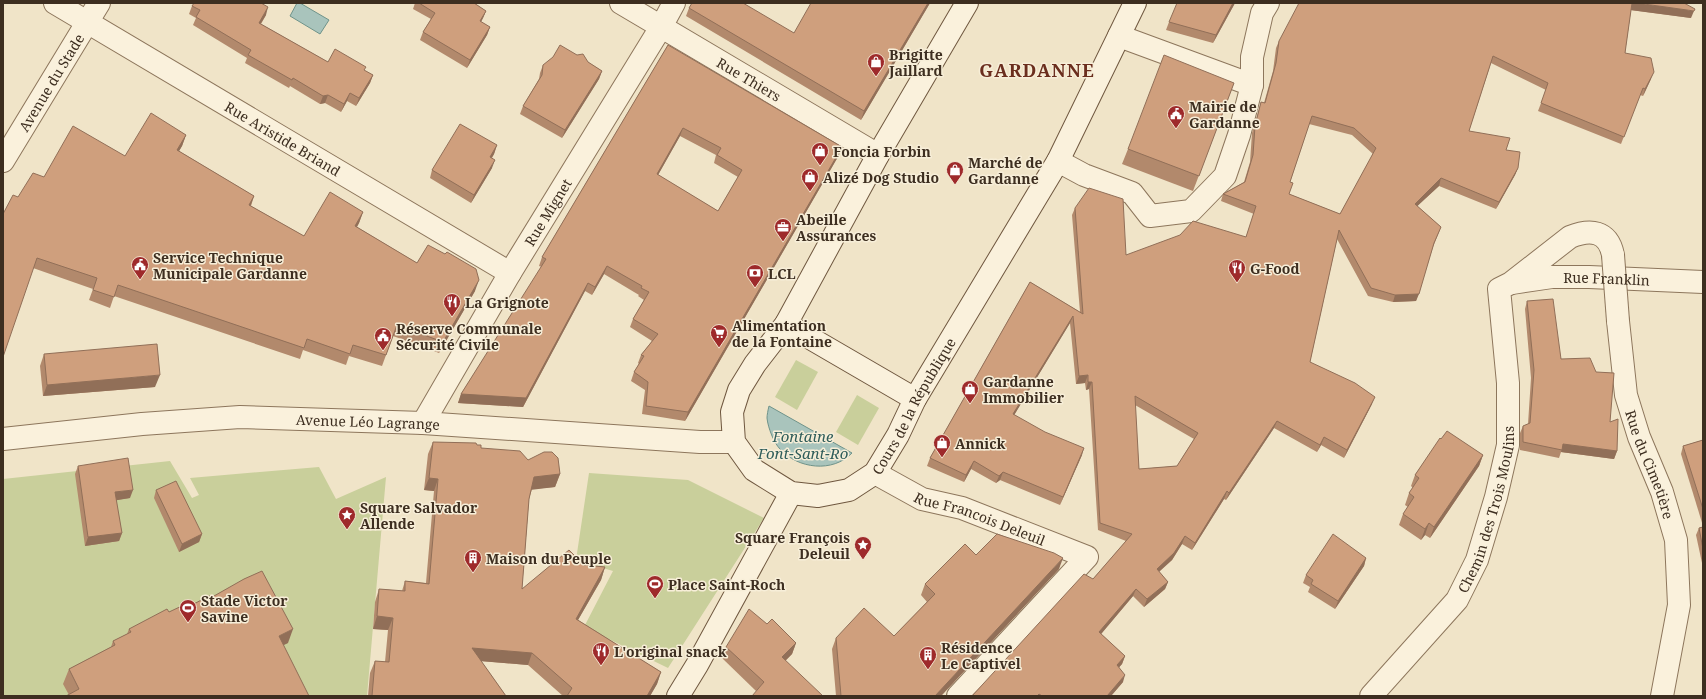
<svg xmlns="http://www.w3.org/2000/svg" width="1706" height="699" font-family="'Noto Serif',serif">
  <rect width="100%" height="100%" fill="#f0e4c8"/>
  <g fill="#c9cf9b">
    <path d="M796,360L818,372L797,410L775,397Z"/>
    <path d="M857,395L879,408L858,445L836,432Z"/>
    <path d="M170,461L192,498L199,495L190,478L319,467L336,499L386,477L367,696H3V479Z"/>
    <path d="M589,473L688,480L764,518L668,668L584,627L613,571L576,560Z"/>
  </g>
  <g fill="#a9c4bc" stroke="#6f938a">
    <path d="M297,3H300L329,20L320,34L290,16Z"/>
    <path d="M769,406L852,453C833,473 798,469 780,449C774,443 768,428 767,418C767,415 768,410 769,406Z"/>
  </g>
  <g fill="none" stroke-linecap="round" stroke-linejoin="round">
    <defs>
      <g id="minor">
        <path id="s1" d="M55,3L510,273"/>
        <path id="s2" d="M621,3L878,155"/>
        <path d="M1119,36L1252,85"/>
        <path id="s3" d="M3,161L99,3"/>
        <path d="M1058,161L1084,175L1132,193L1150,216L1191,211L1225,176L1239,135L1252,85V57L1262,13L1268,3"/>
        <path id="s4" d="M1512,283L1552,277H1589L1703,282"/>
        <path id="s5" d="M1618,321L1626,395L1639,437L1662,492L1676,540L1679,605L1662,696"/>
        <path id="s6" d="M423,423L510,273L661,27L674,3"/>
        <path id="s7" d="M875,473L922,499L962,508L1087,557L958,696"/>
        <path id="s8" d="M1371,696L1457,600L1477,560L1496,497L1508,445V383L1499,289L1511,283L1570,237C1590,229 1608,230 1613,255"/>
      </g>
      <g id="tertiary">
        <path id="s9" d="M3,439L142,424L240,417L423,423L700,442H734"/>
      </g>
      <g id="secondary">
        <path id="s10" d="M967,3L878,155L786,324L755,364L739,390L732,412L734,442L754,470L791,493L818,496L849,490L875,473L898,435L915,399L1058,161L1135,3"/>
        <path d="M786,324L915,399"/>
        <path d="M678,696L697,665L791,493"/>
      </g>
    </defs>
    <use href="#minor" stroke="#8d765c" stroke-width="24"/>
    <use href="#tertiary" stroke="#8d765c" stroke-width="24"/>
    <use href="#secondary" stroke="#6f573f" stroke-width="24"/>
    <use href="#minor" stroke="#faf1dc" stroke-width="22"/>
    <use href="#tertiary" stroke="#faf1dc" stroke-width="22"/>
    <use href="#secondary" stroke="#faf1dc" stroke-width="22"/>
    <defs>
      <path id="minor-bridge" d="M1613,255L1618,321"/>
    </defs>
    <use href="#minor-bridge" stroke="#8d765c" stroke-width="24" stroke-linecap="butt"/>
    <use href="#minor-bridge" stroke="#faf1dc" stroke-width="22"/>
  </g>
  <g fill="#b2896c" fill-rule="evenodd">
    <path d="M415,3H474L486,11L483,18L481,22L490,27L487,35L467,68L420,40L423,32L431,19L413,9Z"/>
    <path d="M930,3L861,120L686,16L689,8L794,33Z"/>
    <path d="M1235,3L1213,43L1166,30L1169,22Z"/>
    <path d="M1684,3L1691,18L1631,10L1625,53L1651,79L1643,96L1640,95L1621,144L1538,111L1546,90L1491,63L1469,131L1506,150L1518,168L1515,175L1496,209L1439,186L1417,206L1441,227L1433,247L1416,301L1393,302L1368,296L1337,239L1310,362L1372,404L1344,458L1321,445L1317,452L1274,428L1226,500L1224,499L1192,550L1182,544L1172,560L1159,572L1168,582L1165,589L1144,607L1133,596L1101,634L1125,656L1122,664L1119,667L1123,682L1111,696H971L1093,579L1126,541L1098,530L1089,389L1086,390L1085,383L1076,384L1070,323L1014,415L1082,455L1060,505L1000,480L996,483L971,469L964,482L927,466L930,458L1030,282L1080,312L1072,215L1075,208L1126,255L1246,237L1254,214L1221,201L1223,194L1244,182L1250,162L1252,133L1259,109L1261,102L1264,103L1273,71L1276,48L1279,41ZM1309,124L1352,135L1373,154L1340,214L1289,194L1290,182ZM1135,405L1194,439L1177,466L1139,469Z"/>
    <path d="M192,6L266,15L261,24L328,62L365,71L373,75L370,83L356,106L347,101L341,112L325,103L320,104L290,86L289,88L245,63L247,58L193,25L196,18L189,14Z"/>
    <path d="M668,45L839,155L685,421L642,414L645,390L631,381L634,372L639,364L638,363L641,355L652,341L630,327L633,319L644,300L638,296L639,295L604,274L592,295L585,291L523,407L458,403L461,394L542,267L539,266L542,257ZM680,136L716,155L714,163L738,177L718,211L658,175Z"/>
    <path d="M588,62L602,71L599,79L562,138L520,114L523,106L539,79L540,73L543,65Z"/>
    <path d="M1234,83L1193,191L1122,164L1128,149Z"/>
    <path d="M186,135L182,146L179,151L254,196L251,206L304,236L363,212L359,223L357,227L417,263L475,291L439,353L393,336L382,366L349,356L346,365L303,350L300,359L114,296L110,308L89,300L93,289L33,268L18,197L125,156Z"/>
    <path d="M497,145L494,154L492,158V168L471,203L430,178L432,170Z"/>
    <path d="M1527,301L1561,359L1610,422L1617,451L1614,459L1561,452L1559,458L1520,450V433L1523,426L1528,424L1531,378L1525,309Z"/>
    <path d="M44,354L155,387L43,396L40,366Z"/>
    <path d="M1441,439L1483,455L1479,466L1430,538L1425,535L1421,540L1399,525L1403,514L1408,507L1405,505L1409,493L1413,488L1411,486L1415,475Z"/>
    <path d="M1703,440V526L1681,454L1683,446Z"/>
    <path d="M433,442L477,445L481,448L528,460L560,474L555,487L532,489L529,499L522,589L584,565L605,567L601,580L578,620L661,672L657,684L650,696H563L528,665L481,661L506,696H368L370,673L375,661L385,662L388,630L373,629L375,602L379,589L402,591L405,581L426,583L434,491L424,490L428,454Z"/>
    <path d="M78,466L130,498L116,500L122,533L119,541L85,546L75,474Z"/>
    <path d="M156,490L202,534L199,542L179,552L154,498Z"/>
    <path d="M1703,527V564L1702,563L1696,535L1699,528Z"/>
    <path d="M976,555L1059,569L941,696H836L832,649L836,638L894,636L927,602L921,595L925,584Z"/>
    <path d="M1366,558L1364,566L1335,609L1308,592L1310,587L1303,583L1306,575Z"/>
    <path d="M188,607L288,643L69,695L63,684L69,669L111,647L113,641L127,634L129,629L169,612Z"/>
    <path d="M767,624L796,643L792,654L756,691L722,658L726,647Z"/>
  </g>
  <g fill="#916f58">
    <path d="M928,3H930L861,120L864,111Z"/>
    <path d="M1233,3H1235L1213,43L1216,35Z"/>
    <path d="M1632,3H1637L1694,11L1691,18L1630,10Z"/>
    <path d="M268,7L266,15L256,31L259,23Z"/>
    <path d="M486,11L483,18L477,29L480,21Z"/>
    <path d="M490,27L487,35L467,68L470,60Z"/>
    <path d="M602,71L599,79L562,138L565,130Z"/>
    <path d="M1654,72L1651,79L1643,96L1645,89Z"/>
    <path d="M373,75L370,83L356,106L359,98Z"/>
    <path d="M350,93L347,101L341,112L344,104Z"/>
    <path d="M328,95L325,103L320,104L323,96Z"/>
    <path d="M683,128L680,136L654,182L657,174Z"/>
    <path d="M186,135L182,146L173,161L177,150Z"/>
    <path d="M497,145L494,154L487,165L490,157Z"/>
    <path d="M842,147L839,155L685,421L688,412Z"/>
    <path d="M495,160L492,168L471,203L474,195Z"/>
    <path d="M1518,168L1515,175L1496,209L1499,202Z"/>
    <path d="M1441,178L1439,186L1412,211L1415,204Z"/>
    <path d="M254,196L250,207L249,205Z"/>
    <path d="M363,212L359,223L351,237L355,226Z"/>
    <path d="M607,266L604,274L592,295L595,287Z"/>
    <path d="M479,280L475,291L439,353L443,342Z"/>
    <path d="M588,283L585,291L523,407L458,403L461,394Z"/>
    <path d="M1419,294L1416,301L1393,302L1395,295Z"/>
    <path d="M1073,316L1070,323L1010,422L1013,414Z"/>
    <path d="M160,375L155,387L43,396L47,385Z"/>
    <path d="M1088,375L1085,383L1076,384L1079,376Z"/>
    <path d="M1088,382H1092L1089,389L1086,390Z"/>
    <path d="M1375,397L1372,404L1344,458L1347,450Z"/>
    <path d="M1277,421L1274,428L1226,500L1229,493Z"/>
    <path d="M1324,437L1321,445L1317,452L1320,445Z"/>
    <path d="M1563,444L1617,451L1614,459L1561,452Z"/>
    <path d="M1084,448L1082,455L1060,505L1063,497Z"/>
    <path d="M1483,455L1479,466L1430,538L1434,527Z"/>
    <path d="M974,461L971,469L964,482L966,475Z"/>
    <path d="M1003,472L1000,480L996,483L999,476Z"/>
    <path d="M560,474L555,487L530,490L534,477Z"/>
    <path d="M429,478L438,479L434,491L424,490Z"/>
    <path d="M133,490L130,498L112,501L115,492Z"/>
    <path d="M1227,491L1224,499L1192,550L1195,543Z"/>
    <path d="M1429,523L1425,535L1421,540L1425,529Z"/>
    <path d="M122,533L119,541L85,546L88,537Z"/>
    <path d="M202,534L199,542L179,552L182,544Z"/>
    <path d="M1185,536L1182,544L1172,560L1154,576L1157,569Z"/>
    <path d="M1063,558L1059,569L941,696H935Z"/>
    <path d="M1366,558L1364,566L1335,609L1338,601Z"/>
    <path d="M605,567L601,580L571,632L576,619Z"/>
    <path d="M1168,582L1165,589L1144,607L1147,599Z"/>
    <path d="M1136,589L1133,596L1096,640L1099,632Z"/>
    <path d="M377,616L393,618L388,630L373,629Z"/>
    <path d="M293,629L288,643L274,650L279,636Z"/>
    <path d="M796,643L792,654L778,668L782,657Z"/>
    <path d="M472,648L532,653L528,665L467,660Z"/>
    <path d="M1125,656L1122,664L1115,672L1117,665Z"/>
    <path d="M661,672L657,684L650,696H647Z"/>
    <path d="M1125,675L1123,682L1111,696H1107Z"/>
  </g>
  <g fill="#cf9f7d" stroke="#916f58" fill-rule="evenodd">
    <path d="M194,3H261L268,7L259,23L328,62L335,49L366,67L364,70L373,75L359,98L350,93L344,104L328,95L323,96L293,78L292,80L248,55L251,50L196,17L200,10L192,6Z"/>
    <path d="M419,3H474L486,11L480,21L490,27L470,60L423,32L435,13Z"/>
    <path d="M692,3H743L794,33L811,3H928L864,111L689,8Z"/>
    <path d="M1177,3H1233L1216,35L1169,22Z"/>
    <path d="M1299,3H1632L1625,53L1651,58L1654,72L1645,89L1643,88L1624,137L1541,103L1548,83L1493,56L1469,131L1510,138L1506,150L1520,152L1518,168L1499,202L1441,178L1415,204L1441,227L1434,243L1419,294L1395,295L1371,288L1339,230L1310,362L1355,383L1375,397L1347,450L1324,437L1320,445L1277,421L1229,493L1227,491L1195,543L1185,536L1174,553L1157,569L1168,582L1147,599L1136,589L1099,632L1125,656L1117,665L1125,675L1107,696H1042L1039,694L1037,696H972L1084,574L1093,579L1132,534L1100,523L1092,382H1088V375L1079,376L1073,316L1013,414L1045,432L1084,448L1063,497L1003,472L999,476L974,461L966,475L930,458L1030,282L1083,314L1075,208L1089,188L1123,199L1126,255L1180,235L1193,221L1246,237L1256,206L1223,194L1245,182L1253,155L1255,126L1261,102L1265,103L1276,63L1279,41ZM1312,116L1354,128L1376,148L1340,214L1289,194L1293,183L1290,182ZM1135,396L1198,433L1177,466L1139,469Z"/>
    <path d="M1637,3H1684L1695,9L1694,11Z"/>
    <path d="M560,45L577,55L583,54L588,62L602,71L565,130L523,106L542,75L543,65L553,57Z"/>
    <path d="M668,45L842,147L688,412L646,406L648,382L634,372L644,356L641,355L658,334L633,319L649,292L641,288L642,286L607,266L595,287L588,283L526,398L461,394L546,259L542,257ZM683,128L721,148L717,155L742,170L718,211L657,174Z"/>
    <path d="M1164,55L1234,83L1199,176L1128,149Z"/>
    <path d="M151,113L186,135L177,150L254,196L249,205L304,236L330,192L363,212L355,226L417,263L428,245L445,254L447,252L476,269L479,280L443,342L397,325L386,355L353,345L350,354L307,339L304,348L118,285L114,297L93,290L97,278L37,258L3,357V214L13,195L18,197L33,173L44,177L73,126L125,156Z"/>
    <path d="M460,124L497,145L490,157L495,160L474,195L432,170Z"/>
    <path d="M1553,299L1561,359L1590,358L1596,372L1614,373L1610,422L1618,419L1617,451L1563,444L1562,450L1523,442V426L1530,423L1534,370L1527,301Z"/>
    <path d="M157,344L160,375L47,385L44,354Z"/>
    <path d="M1447,431L1483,455L1434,527L1429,523L1425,529L1403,514L1414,497L1409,493L1419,478L1415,475L1440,438L1441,439Z"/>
    <path d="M1703,440V509L1683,446Z"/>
    <path d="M433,442L476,443L477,445H481V448L520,451L528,460L544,452H552L558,458L560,474L534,477L529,499L522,589L569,550L584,565L605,567L576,619L661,672L647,696H567L572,688L532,653L472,648L506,696H372L375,661L389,662L393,618L377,616L379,589L405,591V581L429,584L438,479L429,478Z"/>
    <path d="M128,458L133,490L115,492L122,533L88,537L78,466Z"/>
    <path d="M176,481L202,534L182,544L156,490Z"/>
    <path d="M1703,527V549L1699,528Z"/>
    <path d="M997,534L1054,553L1063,558L935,696H841L836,638L864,608L894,636L935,594L925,584L965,544L976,555Z"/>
    <path d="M1333,534L1366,558L1338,601L1311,584L1313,580L1306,575Z"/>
    <path d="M262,571L293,629L279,636L309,696H66L79,689L69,669L115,645L113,641L131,632L129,629L167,609L169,612L186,604L188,607L209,596H214L244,579Z"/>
    <path d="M749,609L767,624L772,619L796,643L782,657L823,696H752L764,682L726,647Z"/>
  </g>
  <defs>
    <symbol id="shop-pin" viewBox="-11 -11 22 30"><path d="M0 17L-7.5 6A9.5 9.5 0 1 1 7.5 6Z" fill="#9e2a2b" stroke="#f7eed8"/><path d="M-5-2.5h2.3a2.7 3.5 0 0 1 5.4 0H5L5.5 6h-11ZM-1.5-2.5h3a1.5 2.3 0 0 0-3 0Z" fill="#fff"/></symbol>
    <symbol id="civic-pin" viewBox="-11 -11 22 30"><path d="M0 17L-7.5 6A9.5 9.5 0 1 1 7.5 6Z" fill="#9e2a2b" stroke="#f7eed8"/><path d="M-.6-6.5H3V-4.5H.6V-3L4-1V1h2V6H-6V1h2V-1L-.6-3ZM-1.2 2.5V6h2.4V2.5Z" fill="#fff"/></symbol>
    <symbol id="office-pin" viewBox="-11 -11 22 30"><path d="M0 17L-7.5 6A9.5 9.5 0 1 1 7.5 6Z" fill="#9e2a2b" stroke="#f7eed8"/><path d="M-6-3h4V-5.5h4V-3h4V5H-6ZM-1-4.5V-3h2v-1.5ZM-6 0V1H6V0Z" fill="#fff"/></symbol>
    <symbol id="restaurant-pin" viewBox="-11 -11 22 30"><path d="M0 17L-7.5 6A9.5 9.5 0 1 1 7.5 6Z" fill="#9e2a2b" stroke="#f7eed8"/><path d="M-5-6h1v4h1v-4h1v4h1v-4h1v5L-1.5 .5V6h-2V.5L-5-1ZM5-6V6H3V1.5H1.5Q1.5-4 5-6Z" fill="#fff"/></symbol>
    <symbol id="bank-pin" viewBox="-11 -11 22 30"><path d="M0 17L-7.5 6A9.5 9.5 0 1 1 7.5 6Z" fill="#9e2a2b" stroke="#f7eed8"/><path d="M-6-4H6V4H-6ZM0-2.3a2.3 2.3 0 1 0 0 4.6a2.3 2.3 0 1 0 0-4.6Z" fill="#fff"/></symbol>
    <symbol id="supermarket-pin" viewBox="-11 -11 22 30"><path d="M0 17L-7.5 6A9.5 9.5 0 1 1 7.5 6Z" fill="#9e2a2b" stroke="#f7eed8"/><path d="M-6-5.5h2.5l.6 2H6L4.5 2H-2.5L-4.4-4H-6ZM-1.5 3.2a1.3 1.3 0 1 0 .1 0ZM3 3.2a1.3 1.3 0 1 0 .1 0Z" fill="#fff"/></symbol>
    <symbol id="sight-pin" viewBox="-11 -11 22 30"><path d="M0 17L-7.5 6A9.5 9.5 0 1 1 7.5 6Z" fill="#9e2a2b" stroke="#f7eed8"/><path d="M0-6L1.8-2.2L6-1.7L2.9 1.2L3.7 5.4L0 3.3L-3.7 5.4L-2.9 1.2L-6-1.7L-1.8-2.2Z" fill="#fff"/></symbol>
    <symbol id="building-pin" viewBox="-11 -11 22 30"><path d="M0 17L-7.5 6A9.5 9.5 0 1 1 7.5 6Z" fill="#9e2a2b" stroke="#f7eed8"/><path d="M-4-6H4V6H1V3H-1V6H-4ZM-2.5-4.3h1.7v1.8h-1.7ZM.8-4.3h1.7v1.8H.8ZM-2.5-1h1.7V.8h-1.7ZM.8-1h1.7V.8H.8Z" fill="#fff"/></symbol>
    <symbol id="stadium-pin" viewBox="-11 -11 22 30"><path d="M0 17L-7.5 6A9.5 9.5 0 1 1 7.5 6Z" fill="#9e2a2b" stroke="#f7eed8"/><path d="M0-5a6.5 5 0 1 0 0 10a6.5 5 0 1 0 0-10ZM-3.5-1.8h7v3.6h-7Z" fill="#fff"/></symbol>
  </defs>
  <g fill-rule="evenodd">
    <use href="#shop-pin" x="866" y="52" width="20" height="27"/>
    <use href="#civic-pin" x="1166" y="104" width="20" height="27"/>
    <use href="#shop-pin" x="810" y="141" width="20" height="27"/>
    <use href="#shop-pin" x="945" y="160" width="20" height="27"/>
    <use href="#shop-pin" x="800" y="167" width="20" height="27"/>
    <use href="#office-pin" x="773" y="217" width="20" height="27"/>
    <use href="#civic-pin" x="130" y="255" width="20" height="27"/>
    <use href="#restaurant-pin" x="1227" y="258" width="20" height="27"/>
    <use href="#bank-pin" x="745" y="263" width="20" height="27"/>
    <use href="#restaurant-pin" x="442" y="292" width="20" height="27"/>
    <use href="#supermarket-pin" x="709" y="323" width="20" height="27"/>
    <use href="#civic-pin" x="373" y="326" width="20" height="27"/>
    <use href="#shop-pin" x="960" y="379" width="20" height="27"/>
    <use href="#shop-pin" x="932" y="433" width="20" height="27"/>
    <use href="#sight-pin" x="337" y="505" width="20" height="27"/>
    <use href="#sight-pin" x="853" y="535" width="20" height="27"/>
    <use href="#building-pin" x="463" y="548" width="20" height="27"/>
    <use href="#stadium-pin" x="645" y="574" width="20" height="27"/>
    <use href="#stadium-pin" x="178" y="598" width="20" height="27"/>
    <use href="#restaurant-pin" x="591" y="641" width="20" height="27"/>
    <use href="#building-pin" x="918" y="645" width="20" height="27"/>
  </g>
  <g text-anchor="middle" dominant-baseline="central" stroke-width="3" stroke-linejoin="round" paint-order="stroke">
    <g font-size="14" font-weight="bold" fill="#3d2e20" stroke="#f7eed8" text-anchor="start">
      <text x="889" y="54">Brigitte<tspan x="889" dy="16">Jaillard</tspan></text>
      <text x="1189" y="106">Mairie de<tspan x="1189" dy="16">Gardanne</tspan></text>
      <text x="833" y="151">Foncia Forbin</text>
      <text x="968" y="162">Marché de<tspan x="968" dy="16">Gardanne</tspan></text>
      <text x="823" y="177">Alizé Dog Studio</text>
      <text x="796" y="219">Abeille<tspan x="796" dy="16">Assurances</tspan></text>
      <text x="153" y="257">Service Technique<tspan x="153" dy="16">Municipale Gardanne</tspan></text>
      <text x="1250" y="268">G-Food</text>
      <text x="768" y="273">LCL</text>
      <text x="465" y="302">La Grignote</text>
      <text x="732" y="325">Alimentation<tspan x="732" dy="16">de la Fontaine</tspan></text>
      <text x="396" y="328">Réserve Communale<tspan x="396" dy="16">Sécurité Civile</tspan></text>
      <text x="983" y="381">Gardanne<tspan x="983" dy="16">Immobilier</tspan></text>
      <text x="955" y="443">Annick</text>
      <text x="360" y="507">Square Salvador<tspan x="360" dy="16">Allende</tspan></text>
      <text x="850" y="537" text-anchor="end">Square François<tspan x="850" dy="16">Deleuil</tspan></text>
      <text x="486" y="558">Maison du Peuple</text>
      <text x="668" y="584">Place Saint-Roch</text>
      <text x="201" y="600">Stade Victor<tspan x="201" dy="16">Savine</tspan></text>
      <text x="941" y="647">Résidence<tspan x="941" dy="16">Le Captivel</tspan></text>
      <text x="614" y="651">L'original snack</text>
    </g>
    <g font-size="14" fill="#3d2e20" stroke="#f7eed8">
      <text stroke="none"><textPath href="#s2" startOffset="149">Rue Thiers</textPath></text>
      <text stroke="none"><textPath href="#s3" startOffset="92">Avenue du Stade</textPath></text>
      <text stroke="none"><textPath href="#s1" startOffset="265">Rue Aristide Briand</textPath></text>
      <text stroke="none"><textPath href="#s6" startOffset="245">Rue Mignet</textPath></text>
      <text stroke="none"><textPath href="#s4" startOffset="95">Rue Franklin</textPath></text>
      <text stroke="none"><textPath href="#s10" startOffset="748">Cours de la République</textPath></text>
      <text stroke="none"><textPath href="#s9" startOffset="366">Avenue Léo Lagrange</textPath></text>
      <text stroke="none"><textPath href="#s5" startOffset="148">Rue du Cimetière</textPath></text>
      <text stroke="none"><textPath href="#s8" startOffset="225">Chemin des Trois Moulins</textPath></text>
      <text stroke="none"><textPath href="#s7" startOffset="115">Rue Francois Deleuil</textPath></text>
    </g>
    <g font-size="15" font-style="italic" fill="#2f5d5a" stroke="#f7eed8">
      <text x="803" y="436">Fontaine<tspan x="803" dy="17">Font-Sant-Ro</tspan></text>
    </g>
    <g font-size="18" font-weight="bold" letter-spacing="1" fill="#6b2e1e" stroke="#f7eed8">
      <text x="1037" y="70">GARDANNE</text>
    </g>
  </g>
  <rect width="1706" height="699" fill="none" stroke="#3d2e20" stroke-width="8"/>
</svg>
